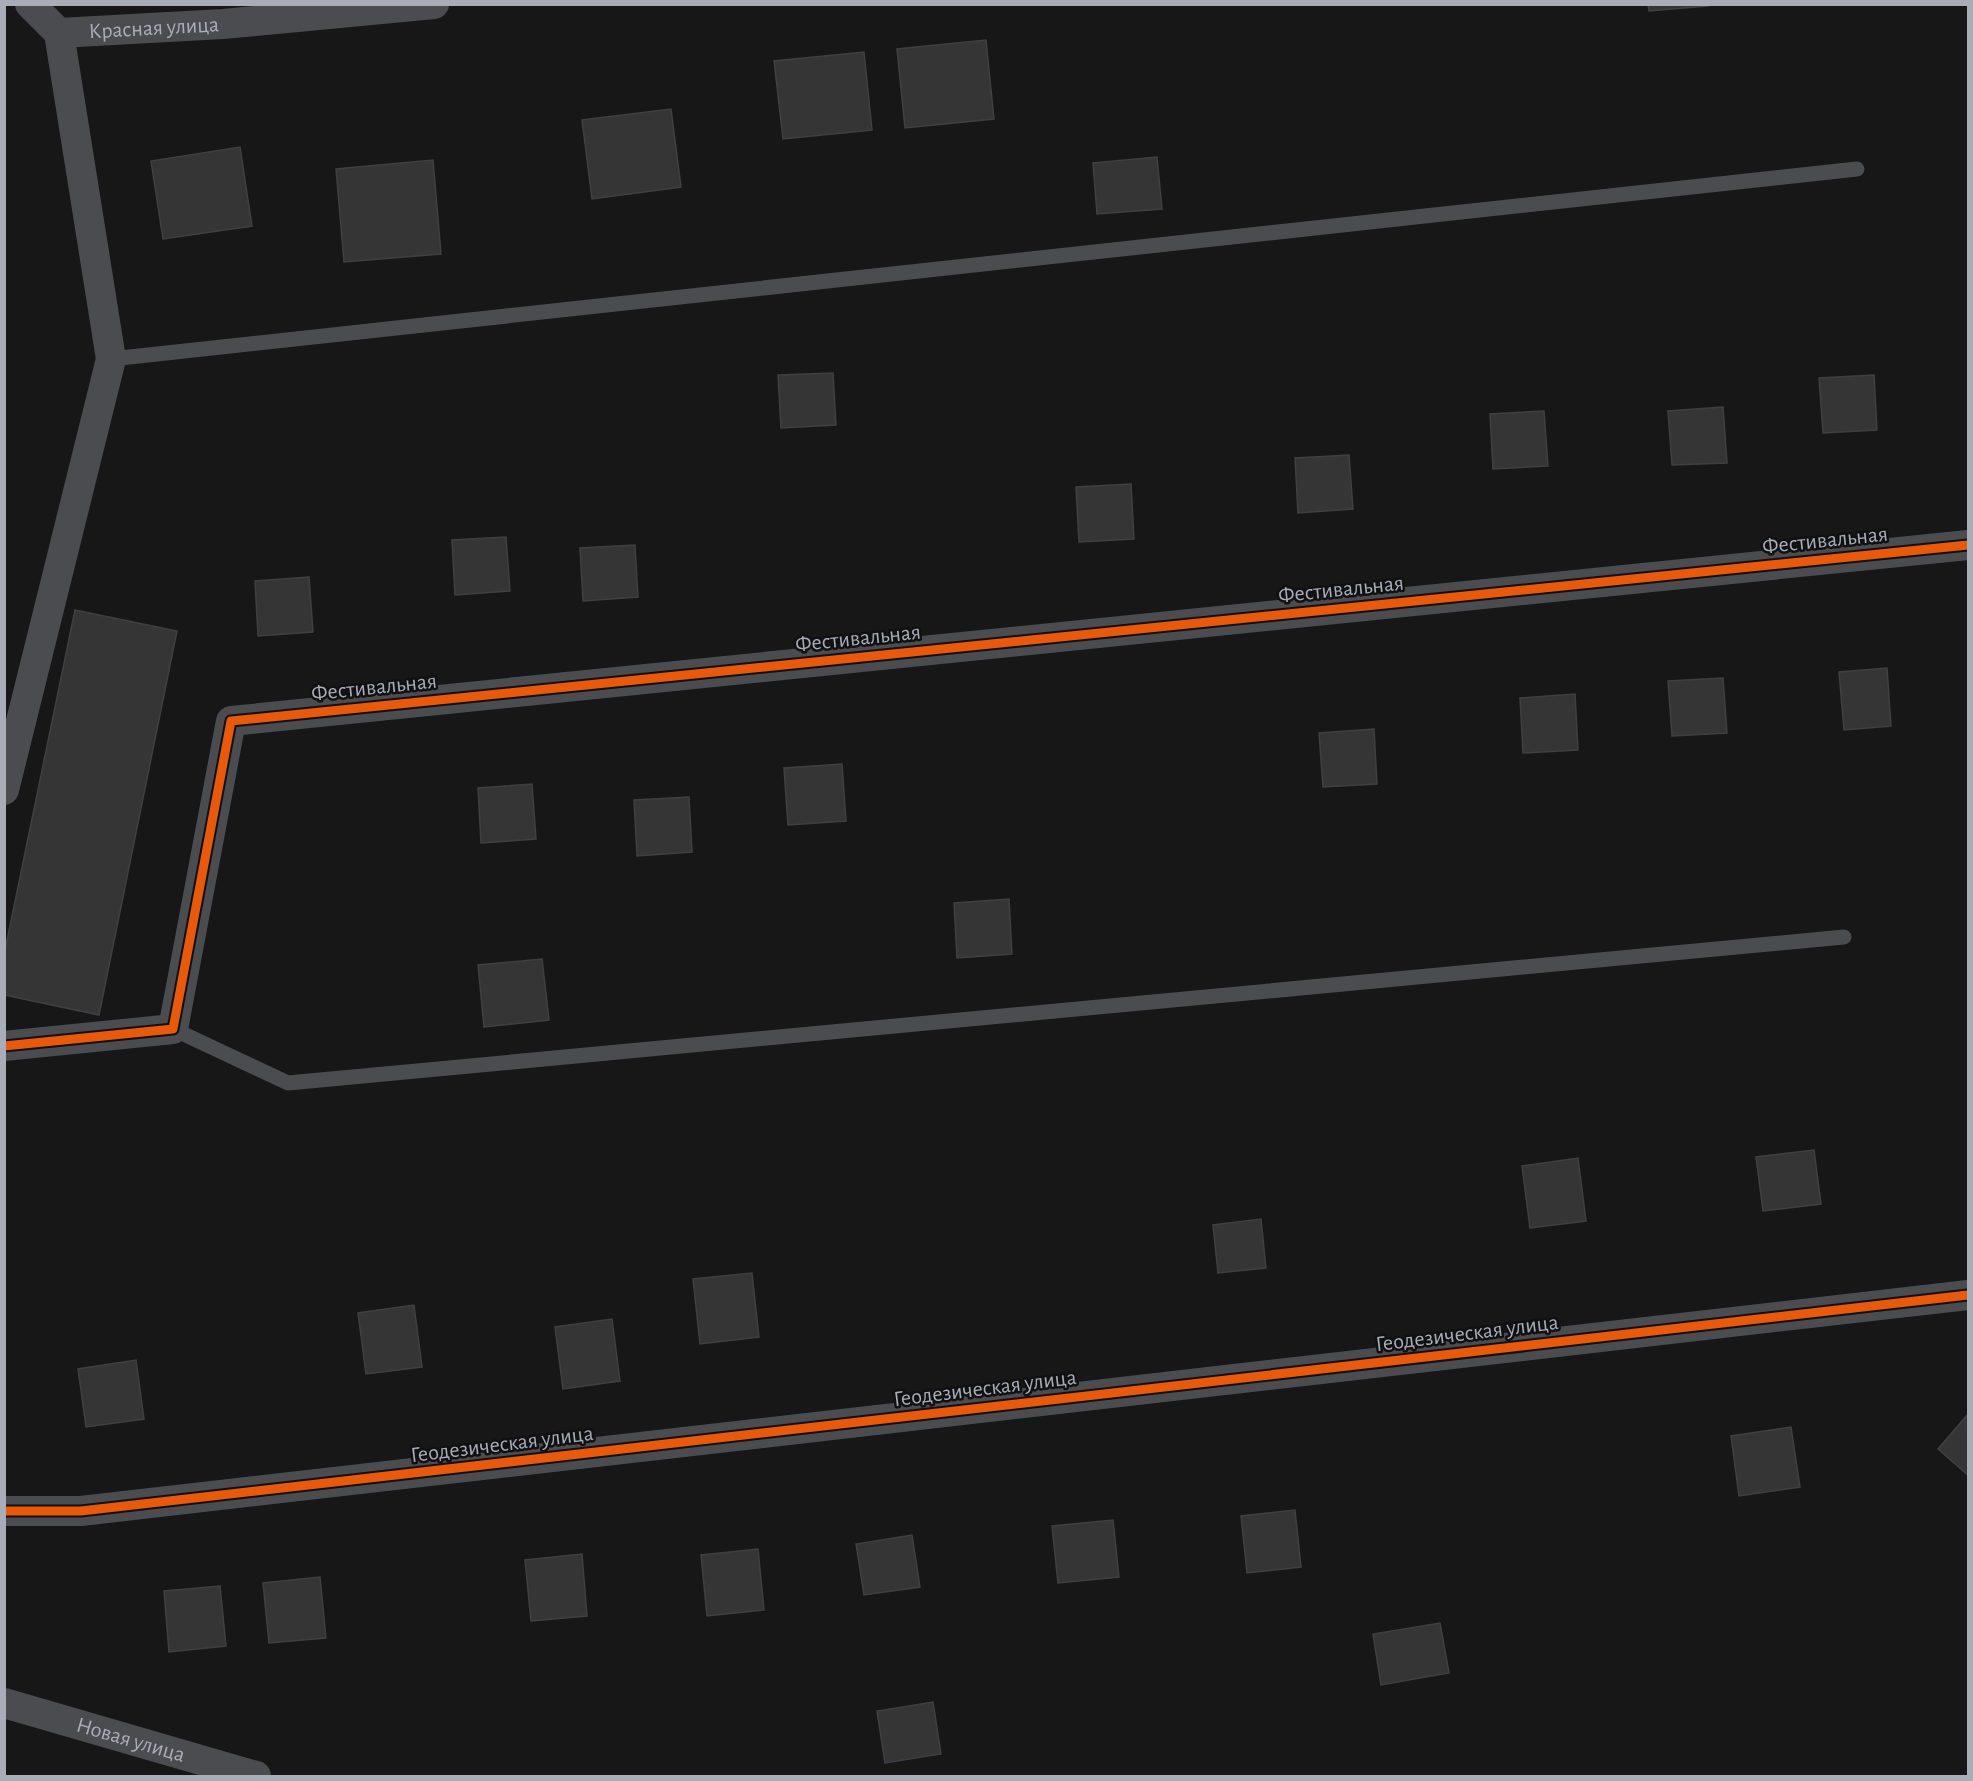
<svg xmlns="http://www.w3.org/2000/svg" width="1973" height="1781" font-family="'Alegreya Sans',sans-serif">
  <rect width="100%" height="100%" fill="#171717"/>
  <g fill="#353536" stroke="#3f4043" stroke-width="1.5">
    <path d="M1648,4H1708V6L1649,11Z"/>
    <path d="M986,40L994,119L905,128L897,49Z"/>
    <path d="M864,52L872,130L783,139L774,61Z"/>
    <path d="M671,109L681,187L592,199L582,120Z"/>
    <path d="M240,147L252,226L163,239L151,161Z"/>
    <path d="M1157,157L1162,209L1097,214L1093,163Z"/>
    <path d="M433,160L441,254L344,262L336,169Z"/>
    <path d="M833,373L836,425L781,428L778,375Z"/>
    <path d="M1874,375L1877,430L1823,433L1819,378Z"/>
    <path d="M1723,407L1727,463L1672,465L1668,411Z"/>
    <path d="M1544,411L1548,466L1493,469L1490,414Z"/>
    <path d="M1349,455L1353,509L1298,513L1295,458Z"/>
    <path d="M1131,484L1134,539L1079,542L1076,487Z"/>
    <path d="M506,537L510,591L455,595L452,540Z"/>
    <path d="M635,545L638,597L583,601L580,548Z"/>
    <path d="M309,577L313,632L258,636L255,581Z"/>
    <path d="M75,610L177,631L99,1015L4,995V955Z"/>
    <path d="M1887,668L1891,726L1844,730L1839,672Z"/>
    <path d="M1723,678L1727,733L1672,736L1668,681Z"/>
    <path d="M1575,694L1578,750L1523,753L1520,698Z"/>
    <path d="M1374,729L1377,784L1323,787L1319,733Z"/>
    <path d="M842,764L846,821L788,825L784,768Z"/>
    <path d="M532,784L536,839L481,843L478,788Z"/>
    <path d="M689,797L692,852L637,856L634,800Z"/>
    <path d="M1009,899L1012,954L957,958L954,903Z"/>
    <path d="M542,959L549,1020L484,1027L478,965Z"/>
    <path d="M1814,1150L1821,1204L1763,1211L1756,1157Z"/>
    <path d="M1578,1158L1586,1221L1530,1228L1522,1166Z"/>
    <path d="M1261,1219L1266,1268L1218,1273L1213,1225Z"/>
    <path d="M752,1273L759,1337L700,1344L693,1279Z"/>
    <path d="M414,1305L422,1367L366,1374L358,1313Z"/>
    <path d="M612,1319L620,1381L563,1389L555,1327Z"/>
    <path d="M136,1360L144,1419L86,1427L78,1369Z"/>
    <path d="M1968,1414V1475L1938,1449Z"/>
    <path d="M1791,1427L1800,1487L1739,1496L1731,1436Z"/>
    <path d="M1295,1510L1301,1567L1247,1573L1241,1516Z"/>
    <path d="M1113,1520L1119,1577L1058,1583L1052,1526Z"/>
    <path d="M912,1535L920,1587L864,1595L856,1544Z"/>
    <path d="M758,1549L764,1610L707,1616L701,1555Z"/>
    <path d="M582,1554L587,1616L531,1621L525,1560Z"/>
    <path d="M320,1577L326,1638L269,1643L263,1583Z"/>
    <path d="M220,1586L226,1646L169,1652L164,1591Z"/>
    <path d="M1440,1623L1449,1673L1381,1685L1373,1634Z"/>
    <path d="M933,1702L941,1754L885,1763L877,1711Z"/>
  </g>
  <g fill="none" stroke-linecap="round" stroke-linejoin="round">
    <g stroke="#4b4c50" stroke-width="15">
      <path d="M111,359L1857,169"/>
      <path d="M173,1029L288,1083L1844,937"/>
    </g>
    <g stroke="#4b4c50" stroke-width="30">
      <path id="s1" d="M30,4L59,33L223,24L434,4"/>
      <path d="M4,790L111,359L59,33"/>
      <path d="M4,1046L173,1029L231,721L1968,545"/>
      <path d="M4,1511H81L1968,1295"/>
      <path id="s2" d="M4,1703L256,1776"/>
    </g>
    <defs>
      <g id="cycleway">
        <path d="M4,1046L173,1029L231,721L1968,545"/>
        <path d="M4,1511H81L1968,1295"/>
      </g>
    </defs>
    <use href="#cycleway" stroke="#111113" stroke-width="13"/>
    <use href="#cycleway" stroke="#e8590c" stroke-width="9"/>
  </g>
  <g text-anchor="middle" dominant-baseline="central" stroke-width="5" stroke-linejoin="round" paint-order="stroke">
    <g font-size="22" fill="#a8adb8" stroke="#111113">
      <text stroke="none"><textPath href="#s1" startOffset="136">Красная улица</textPath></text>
      <text transform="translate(1825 540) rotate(-6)">Фестивальная</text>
      <text transform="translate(1341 589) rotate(-6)">Фестивальная</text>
      <text transform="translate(858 638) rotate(-6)">Фестивальная</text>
      <text transform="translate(374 687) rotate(-6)">Фестивальная</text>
      <text transform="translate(1467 1333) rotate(-7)">Геодезическая улица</text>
      <text transform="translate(985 1388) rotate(-7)">Геодезическая улица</text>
      <text transform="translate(502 1444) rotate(-7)">Геодезическая улица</text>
      <text stroke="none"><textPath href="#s2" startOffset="132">Новая улица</textPath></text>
    </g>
  </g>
  <rect width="1973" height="1781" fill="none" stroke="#a8adb8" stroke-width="12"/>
</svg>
